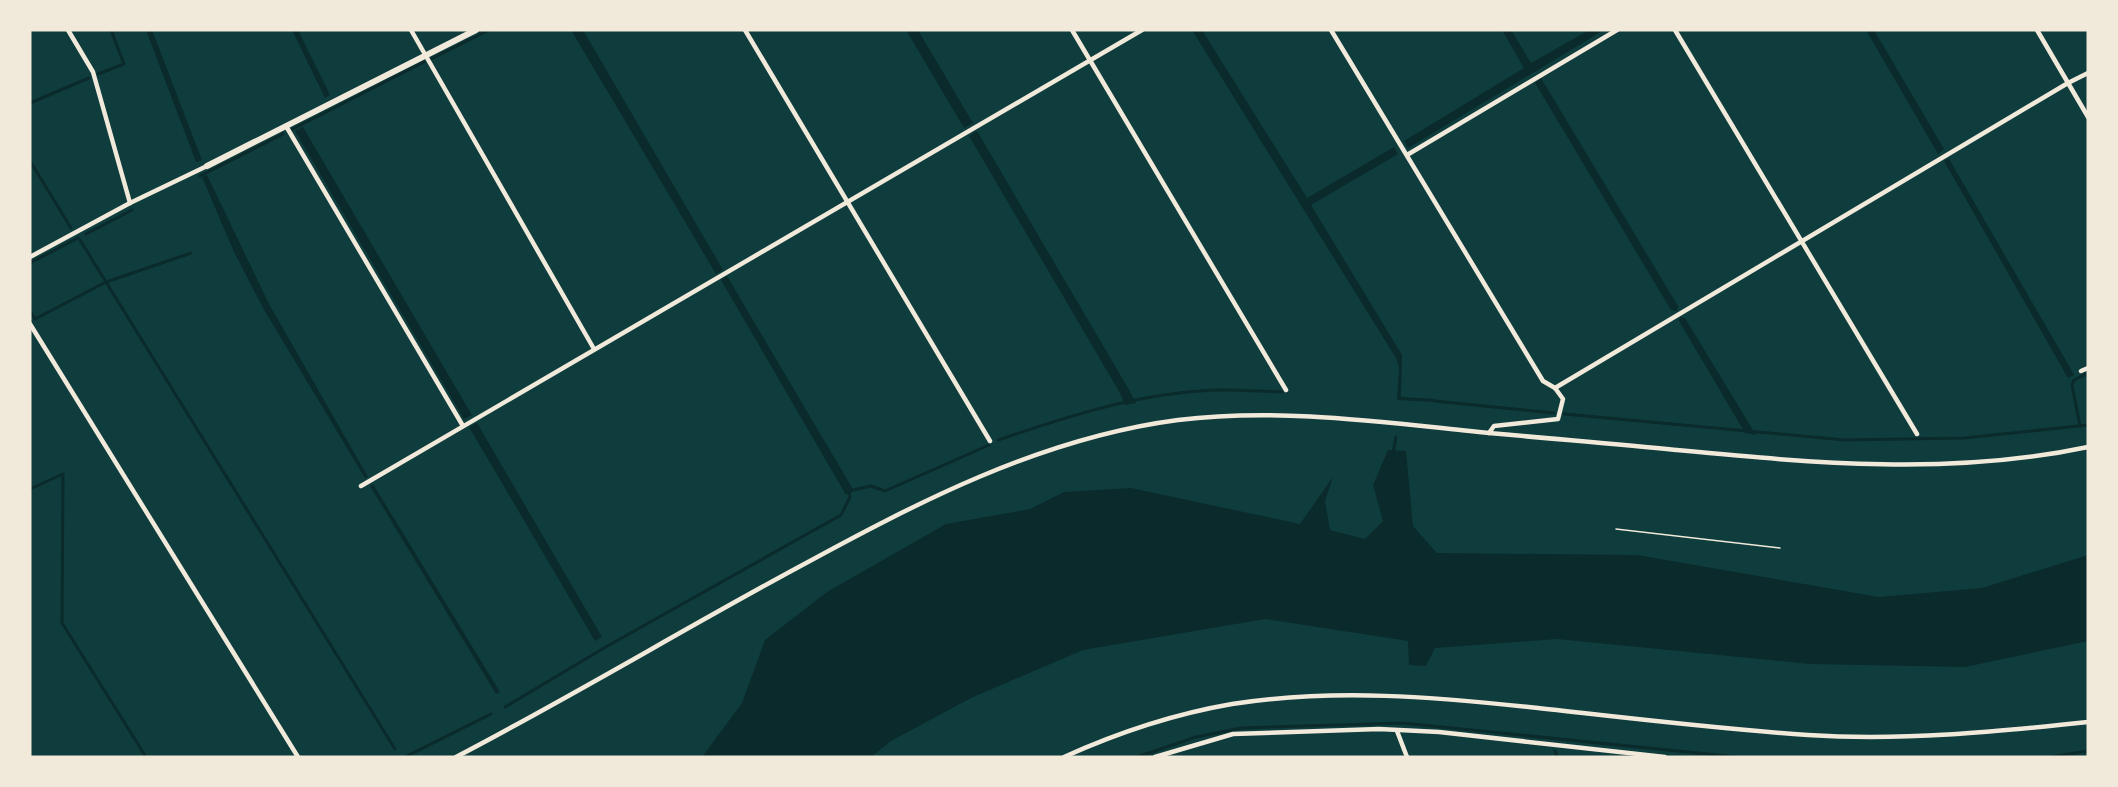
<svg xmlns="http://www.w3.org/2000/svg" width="2118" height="787" font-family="'Public Sans',sans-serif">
  <rect width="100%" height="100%" fill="#0f3d3e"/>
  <g fill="#0a2a2b">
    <path d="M146,30H152L202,160L196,162Z"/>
    <path d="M292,30H298L330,95L325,98Z"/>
    <path d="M571,30H583L723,270L716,274Z"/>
    <path d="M906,30H918L973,123L964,128Z"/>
    <path d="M1192,30H1202L1307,198L1394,147L1398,154L1311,205L1402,355L1401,397L1436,399L1435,402L1397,400L1399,368L1396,358Z"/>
    <path d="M1502,30H1511L1531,63L1589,30H1604L1408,148L1404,141L1524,68Z"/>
    <path d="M1866,30H1874L1944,149L1938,154Z"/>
    <path d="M1541,78L1678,306L1677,311L1671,310L1535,83Z"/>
    <path d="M303,127L472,415L464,419L295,131Z"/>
    <path d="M977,131L1128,388L1136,403L1125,405L1120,393L969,136Z"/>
    <path d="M1949,159L2068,364L2074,375L2068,378L1944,161Z"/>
    <path d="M207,175L269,304L368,477L365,478L263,308L234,252L202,177Z"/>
    <path d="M727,276L854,491L846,495L721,280Z"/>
    <path d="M1680,317L1685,318L1756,435L1745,433L1679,321Z"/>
    <path d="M477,423L602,637L595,641L469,427Z"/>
    <path d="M1388,450L1406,451L1413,526L1437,553L1637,555L1879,597L1982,588L2088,555V641L1965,667L1810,664L1557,639L1435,648L1426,666L1409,665L1408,641L1265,619L1083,650L971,698L891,741L871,757H702L742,703L765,640L827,592L946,524L1030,509L1064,492L1131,488L1300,524L1333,477L1325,501L1330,530L1365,539L1383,521L1373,485Z"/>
    <path d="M373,484L500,692L496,694L370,486Z"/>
  </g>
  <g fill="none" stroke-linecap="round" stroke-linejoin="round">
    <g stroke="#0a2a2b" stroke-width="3">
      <path d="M431,59L489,30"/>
      <path d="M98,74L124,64L111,30"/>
      <path d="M30,103L89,78"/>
      <path d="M291,130L424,62"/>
      <path d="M30,161L71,228"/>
      <path d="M200,176L283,134"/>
      <path d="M86,234L132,210"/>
      <path d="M80,240L395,749"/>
      <path d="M30,263L78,238"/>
      <path d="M30,311L35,319L106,282L191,253"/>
      <path d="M1435,401L1554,413"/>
      <path d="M1564,414L1845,440L1964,438L2088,425"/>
      <path d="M2080,426L2072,385L2074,380L2088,373"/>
      <path d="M998,440C1063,418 1130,396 1199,391C1226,388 1254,391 1282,392"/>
      <path d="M1393,453L1396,437"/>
      <path d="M30,489L63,474L62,623L146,757"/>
      <path d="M505,707L604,648L841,515L850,497L849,491L871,486L885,491L989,445"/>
      <path d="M1555,751L1557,757"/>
      <path d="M405,757L491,714"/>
      <path d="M1137,757L1196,737L1241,728L1402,723L1737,757"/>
      <path d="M2050,757L2088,751"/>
    </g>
    <path stroke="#f1e9da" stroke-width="1.5" d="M1616,529L1780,548"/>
    <g stroke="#f1e9da" stroke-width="4.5">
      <path d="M68,30L93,72L130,203"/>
      <path d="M411,30L594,349"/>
      <path d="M745,30L990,441"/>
      <path d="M1072,30L1286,390"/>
      <path d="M1331,30L1543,381L1555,388L1563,399L1558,419L1494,426L1489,433"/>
      <path d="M1675,30L1917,434"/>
      <path d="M2037,30L2088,117"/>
      <path d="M286,126L463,426"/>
      <path d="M1407,155L1617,30"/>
      <path d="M30,257L130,203L207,166"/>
      <path d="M30,324L298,757"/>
      <path d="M2081,371L2088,368"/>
      <path d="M1555,388L2068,83L2088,73"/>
      <path d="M361,486L1142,30"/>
      <path d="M1397,731L1407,757"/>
      <path d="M456,757C571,697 682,630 795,569C916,503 1040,438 1178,420C1275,408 1374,421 1470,431C1539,438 1608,443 1676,450C1814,463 1951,476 2088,447"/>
      <path d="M1064,757C1117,733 1174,714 1232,704C1334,688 1436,697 1538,708C1628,718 1718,729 1808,735C1902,741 1994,732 2088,722"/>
      <path d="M1155,757L1233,734L1379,729L1439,732L1665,757"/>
    </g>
    <path stroke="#f1e9da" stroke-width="6" d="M207,166L476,30"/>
  </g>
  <rect width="2118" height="787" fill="none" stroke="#f1e9da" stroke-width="63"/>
</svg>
